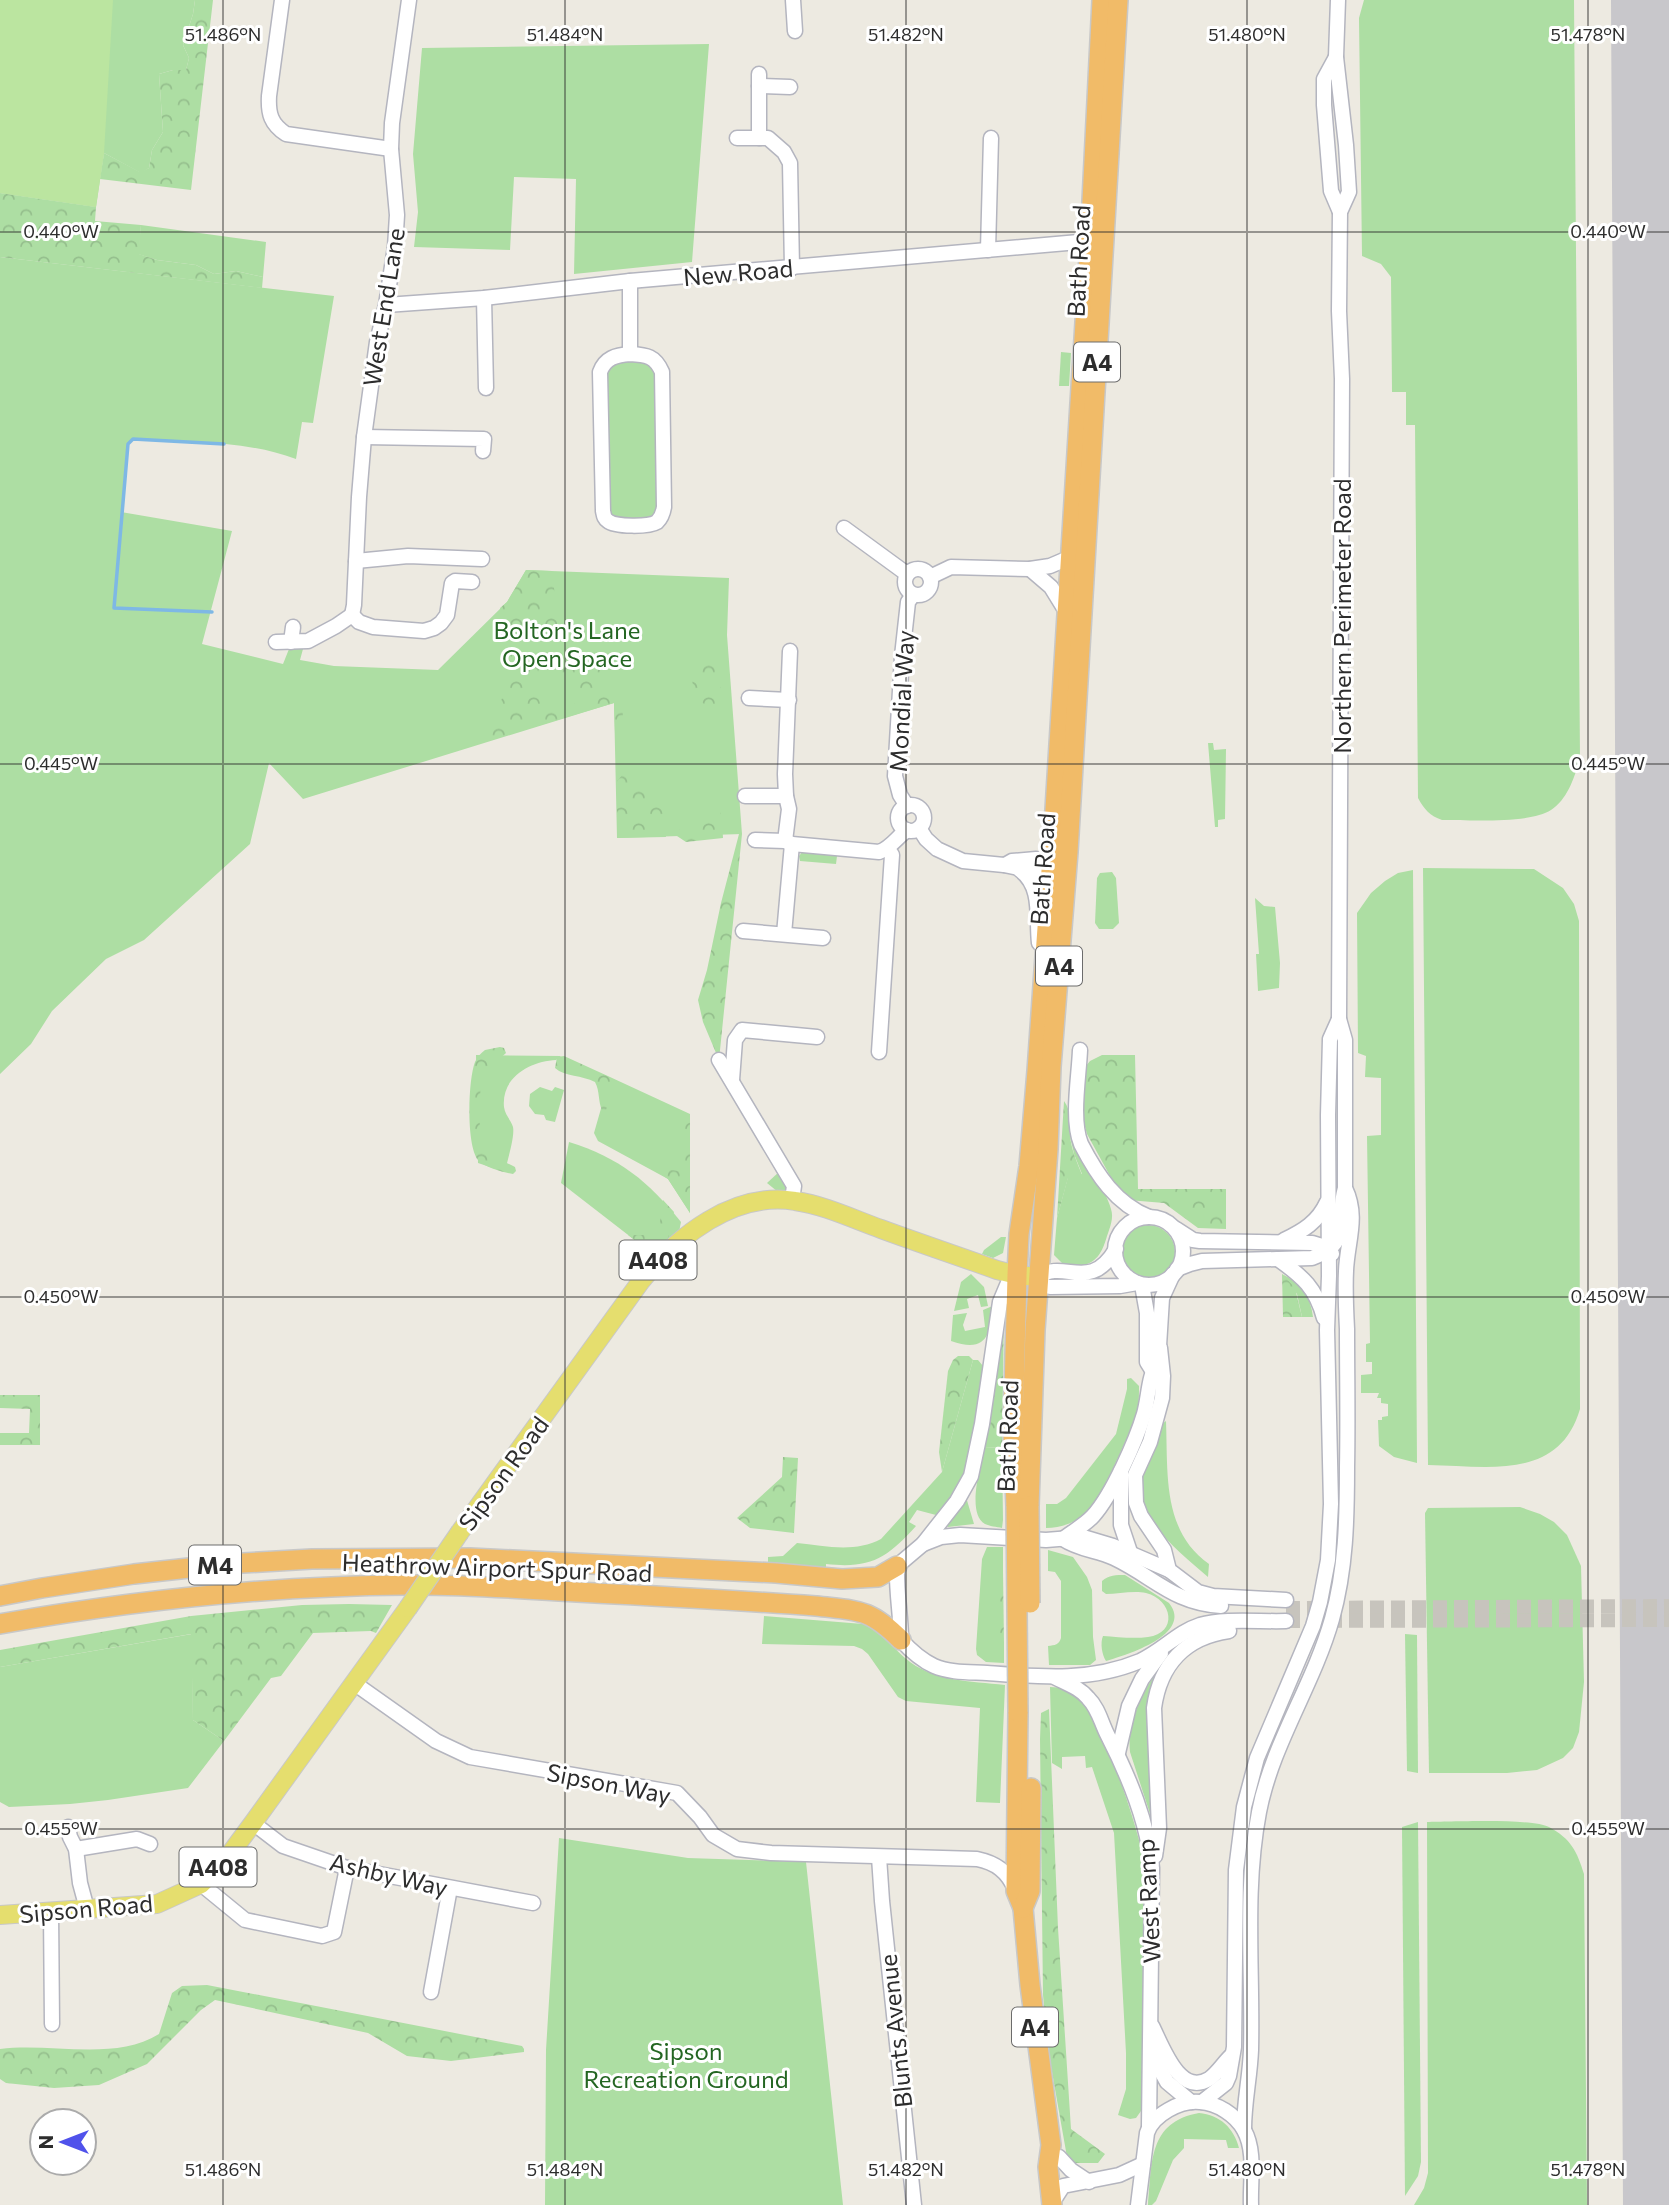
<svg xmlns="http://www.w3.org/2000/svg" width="1669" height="2205" font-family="Commissioner,sans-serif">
  <defs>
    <pattern id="forest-crowns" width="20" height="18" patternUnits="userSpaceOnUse" patternTransform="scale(1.75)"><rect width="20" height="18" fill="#addea3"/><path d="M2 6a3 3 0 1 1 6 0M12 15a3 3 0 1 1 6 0" fill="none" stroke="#95bf8d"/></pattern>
  </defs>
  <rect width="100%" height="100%" fill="#edeae1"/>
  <g fill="#addea3">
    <path d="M0,0H195L193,14L183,45L189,58L186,70H173L159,74L163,132L152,150L149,168L141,173L104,153L96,207L0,193Z"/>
    <path d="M1364,0H1574L1580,758C1575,776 1568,799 1551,810C1529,824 1469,820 1442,820C1430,816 1424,809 1418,798L1415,425H1406V392H1392L1391,277L1381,264L1362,256L1359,18Z"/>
    <path d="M709,44L692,262L574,274L576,179L514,177L510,250L414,247L418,212L413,154L422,48Z"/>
    <path d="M141,225L266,242L263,277L236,271L214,274L196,265L157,260L138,254Z"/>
    <path d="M0,257L334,296L313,423L302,422L296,459C245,440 187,442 133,439L128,445L121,512L232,531L202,644L283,664L289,649H303L300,660L334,666L438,670L507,602L526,570L729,578L727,635L742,834L617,838L614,703L303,799L269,763L250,844L144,940L106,959L52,1011L31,1044L0,1074Z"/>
    <path d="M1061,352L1071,353L1069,386H1059Z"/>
    <path d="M644,359L656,367L661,505L652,520L623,523L607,513L606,367L612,362Z"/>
    <path d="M1208,743H1213L1214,750L1226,749L1225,819L1218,820V827H1215Z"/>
    <path d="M803,851L837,856L836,864L800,861L799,856Z"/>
    <path d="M1423,868L1534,869L1563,888L1574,904L1579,921L1580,1409C1559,1481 1488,1466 1428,1465Z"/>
    <path d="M1413,870L1417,1463L1394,1457L1379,1446L1378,1420H1382V1417L1388,1416V1404L1381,1403V1398H1377L1379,1393H1361V1375L1372,1374V1362H1366V1344L1370,1343L1367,1136L1381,1135V1078L1365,1077L1366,1056L1358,1053L1357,913L1371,893L1385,881L1398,873Z"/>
    <path d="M1112,872L1116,878L1119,923L1113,929H1099L1095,923L1097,878L1100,873Z"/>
    <path d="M1255,898L1264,906L1275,907L1280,963L1279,988L1258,991L1256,954H1259Z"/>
    <path d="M476,1055L561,1056L556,1060C531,1061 501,1077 504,1107C505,1115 511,1120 513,1127C515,1137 507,1161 505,1172L478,1163Z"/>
    <path d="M610,1077L690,1114V1213L668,1179L598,1141L594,1133Z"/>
    <path d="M540,1087L552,1091L555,1087L564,1090L555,1122L546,1120L544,1115L535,1114L529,1106L530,1094Z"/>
    <path d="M1070,1136C1081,1155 1106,1189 1111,1209C1114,1218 1110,1227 1107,1236C1100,1261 1090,1269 1063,1264L1054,1255L1057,1218L1068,1177L1082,1174L1074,1154Z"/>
    <path d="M569,1142C620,1158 648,1181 681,1222L679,1232L654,1255L561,1183Z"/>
    <path d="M780,1171L787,1183L786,1192H778L767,1183Z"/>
    <circle cx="1148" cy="1252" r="27"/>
    <path d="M1001,1237H1006L1003,1253L993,1258L982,1254L984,1250Z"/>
    <path d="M971,1274L984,1287L988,1306L981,1307L978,1295L967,1299L969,1308L954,1311L961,1282Z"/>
    <path d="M1282,1274C1300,1283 1311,1297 1313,1317H1302L1297,1294Z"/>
    <path d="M995,1305C990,1334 987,1354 951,1341L953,1315L967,1313L963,1325L965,1331L985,1327L983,1310Z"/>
    <path d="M973,1360H978L983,1366C981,1400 977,1443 964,1474C957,1489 947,1502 936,1515L917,1510L909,1522L916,1526C887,1558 871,1569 826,1564V1568H821L768,1563V1557L783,1556L797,1543C825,1546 855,1553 881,1539L942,1472Z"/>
    <path d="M1131,1378L1139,1386C1139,1393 1139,1401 1138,1408C1133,1428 1102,1496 1089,1510C1078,1522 1062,1528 1046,1528V1504H1057L1066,1498L1116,1434L1127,1389V1379Z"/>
    <path d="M1166,1421C1168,1473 1162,1531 1209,1564L1208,1577C1179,1551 1134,1520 1143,1475C1146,1458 1155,1440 1162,1424Z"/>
    <path d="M1002,1447L1003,1520L1002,1528C997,1527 989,1526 985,1524C966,1513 981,1466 984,1448Z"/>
    <path d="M966,1497L974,1524L948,1527L946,1525Z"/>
    <path d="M1520,1507L1540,1514L1554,1522L1567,1535L1581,1566L1584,1682L1579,1732L1573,1748L1563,1758L1537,1770L1507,1773H1429L1425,1513L1428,1508Z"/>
    <path d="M987,1547H1003V1571H997V1644H1004V1663L986,1662L977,1655L976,1649L982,1559Z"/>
    <path d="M1048,1550L1073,1557L1087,1577L1092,1590L1093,1637L1096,1660L1090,1665H1049L1048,1646C1055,1645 1059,1645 1061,1638V1581L1055,1572L1048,1571Z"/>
    <path d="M1125,1575L1169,1603C1194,1634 1127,1655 1106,1661C1102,1655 1100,1643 1103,1636C1117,1637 1134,1639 1148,1637C1178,1633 1173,1600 1146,1593C1134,1590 1118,1594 1106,1594L1102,1591V1581C1109,1575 1116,1575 1125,1575Z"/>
    <path d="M764,1616L863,1624C890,1634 886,1642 905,1658C933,1682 970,1681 1005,1685L1000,1803L976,1802L980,1708L906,1701L898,1697L868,1654L862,1649L854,1646L762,1644Z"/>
    <path d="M192,1634L193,1720L224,1741L188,1788L108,1800L70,1804L9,1807L0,1802V1667Z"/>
    <path d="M1405,1634L1417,1635L1418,1773L1407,1771Z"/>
    <path d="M1154,1675H1160L1154,1826L1130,1752C1127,1722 1140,1700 1154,1675Z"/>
    <path d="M1050,1687C1060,1687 1072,1690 1080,1697C1101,1716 1140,1832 1144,1863L1145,2087L1141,2111L1136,2118L1130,2119L1118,2115L1126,2089V2053L1114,1833L1092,1767L1086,1768L1085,1756L1062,1757V1769L1052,1763Z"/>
    <path d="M1418,1822L1421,2162L1418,2176L1405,2196L1402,1827Z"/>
    <path d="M1427,1822C1450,1822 1533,1818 1549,1827C1571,1839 1577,1851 1584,1874L1587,2205H1414L1424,2188L1428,2173Z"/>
    <path d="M559,1838L688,1858L806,1862L843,2205H545L546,2050Z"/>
    <path d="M1199,2113C1220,2115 1234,2128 1239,2148H1228L1226,2140L1184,2139V2148L1173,2160L1156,2201L1152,2205H1148C1152,2163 1148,2122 1199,2113Z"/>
  </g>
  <g fill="url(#forest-crowns)">
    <path d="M195,0H213L191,190L100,179L104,153L140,172L149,168L152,150L163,132L159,74L173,70H186L189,58L183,45L193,14Z"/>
    <path d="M0,193L96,207L95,221L141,225L139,254L157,260L196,265L214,274L236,271L263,277L262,288L0,257Z"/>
    <path d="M526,570L552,571L558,622L545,649L534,685L541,705L566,709L576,703L573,680L566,675L559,678L558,675L565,660L572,657L581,672L589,677L591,676C593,666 595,658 600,650H604L605,655V689L607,695L611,696L628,690L622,718L615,733L614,703L487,741L513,667L500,608L507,602Z"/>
    <path d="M711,657L714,661L722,695L721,700L710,707C691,701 688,673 697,658Z"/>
    <path d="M641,769L648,790C668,799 664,800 664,818C664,824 665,831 666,837L617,838V781L625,772Z"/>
    <path d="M715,802L718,804L722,820L723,838L686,842L677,836L681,827C695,823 705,816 712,803Z"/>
    <path d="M739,834H742L719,1060L703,1022L698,1000L707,970L721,903Z"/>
    <path d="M500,1047L504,1048L506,1053C498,1061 488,1063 483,1075C479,1086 478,1137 483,1147C489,1158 505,1161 515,1167L516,1171L513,1174C503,1172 485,1168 478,1160C466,1145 468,1080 475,1062C477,1057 481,1053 485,1050Z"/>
    <path d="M1102,1055H1135L1138,1189H1226V1229L1198,1228L1164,1203L1128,1200L1121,1196L1087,1134L1082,1116L1086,1066L1090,1061Z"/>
    <path d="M564,1056L610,1077V1096L606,1110H602C598,1102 600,1091 595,1082C582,1075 565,1077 555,1068L557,1057Z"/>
    <path d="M1064,1101C1072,1112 1069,1122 1070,1135C1071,1149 1077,1162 1082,1175L1068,1178L1057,1218Z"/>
    <path d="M690,1114V1213L668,1179L659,1173L660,1165L663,1164L672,1170L679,1171L682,1167L684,1117Z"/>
    <path d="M663,1200L674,1212L667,1243L654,1255L628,1235H644L659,1229Z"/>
    <path d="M1282,1274L1295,1288L1302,1317H1283Z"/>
    <path d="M1004,1311L1002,1447L984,1448Z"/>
    <path d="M958,1356H969L973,1360L942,1472L939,1452L948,1371L953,1360Z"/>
    <path d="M0,1395H40V1445H0V1433H29L30,1409L0,1408Z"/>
    <path d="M783,1457L798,1458L794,1533L750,1528L737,1518L782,1477Z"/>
    <path d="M996,1571H1003L1004,1644H997Z"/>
    <path d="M349,1604L392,1605L376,1633L371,1631L313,1633L281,1676L271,1678L224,1741L193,1720L191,1634L0,1667V1650L191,1616L302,1605Z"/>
    <path d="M1049,1709L1058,1928L1071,2129L1105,2154L1098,2163H1072L1067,2157L1049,2055L1043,1995L1040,1739L1041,1713Z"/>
    <path d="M207,1985L522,2046L524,2049V2052L451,2061L407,2056L368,2033L215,2000L201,2010L147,2064L99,2085L54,2088L6,2083L0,2079V2049C50,2042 114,2062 159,2034L172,1993L182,1986Z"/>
  </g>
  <path fill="#bbe5a0" d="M0,0H113L104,153L96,207L0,193Z"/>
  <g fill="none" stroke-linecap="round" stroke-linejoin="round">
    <path stroke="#7eb8e5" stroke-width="3.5" d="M212,612L114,608L128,444L133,439L224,444"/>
    <g stroke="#c8c7cb" stroke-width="28">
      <path d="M1646,139L1658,108L1669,95"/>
      <path d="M1650,989L1669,898"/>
      <path d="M1651,1039L1661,1073L1669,1086"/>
      <path d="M1652,1276L1660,1240L1669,1217"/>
      <path d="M1653,1377L1669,1423"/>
      <path d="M1654,1591L1669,1548"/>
      <path d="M1654,1687L1669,1733"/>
      <path d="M1655,1914L1661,1881L1669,1861"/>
      <path d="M1656,2029L1669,2106"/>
    </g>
    <path stroke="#c8c7cb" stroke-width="68" d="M1645,0L1657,2205"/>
    <g stroke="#c7c4bd" stroke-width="14" stroke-dasharray="14 7" stroke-linecap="butt">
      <path d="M1286,1608L1669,1606"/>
      <path d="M1286,1621L1669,1620"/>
    </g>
    <defs>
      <g id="minor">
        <path d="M282,0L269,96C268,114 271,124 286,134L391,149"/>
        <path d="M793,0L795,31"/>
        <path d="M1336,57L1324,79V105L1331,191L1340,212"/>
        <path d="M759,74V138"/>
        <path d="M759,86L790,87"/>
        <path d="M737,138H768L784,152L790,163L792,268"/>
        <path d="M988,250L991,138"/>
        <path d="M630,281V354"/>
        <path d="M484,298L486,388"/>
        <path d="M386,305L484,298L630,281L1090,241"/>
        <path d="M630,354C647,355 655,356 662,372L664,507C663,513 661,518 657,522C649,527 615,527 608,521C604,518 604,516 603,511L600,372C605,358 616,355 630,354Z"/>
        <path d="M364,437L484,439L483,451"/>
        <path d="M844,528L907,574"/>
        <path d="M356,561L408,556L482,559"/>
        <path d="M1030,569L1051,587L1067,613"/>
        <circle cx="918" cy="582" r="13"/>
        <path d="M930,577L951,567L1030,569L1050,566L1071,557"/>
        <path d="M352,615L354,605L359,497L364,437L377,342L386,305L395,247L397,215L391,149L392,123L409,0"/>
        <path d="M352,615L359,622L373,627L424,631L434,628L441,623L447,615L452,583L455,581L472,582"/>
        <path d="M276,642L308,641L336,626L352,615"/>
        <path d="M291,642L293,627"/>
        <path d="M749,698L789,700"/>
        <path d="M745,796H786"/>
        <circle cx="911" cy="818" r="13"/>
        <path d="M907,806L900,795L895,776L902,656L908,602L913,595"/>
        <path d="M919,828L926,839L937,849L963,861L1004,865L1038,872L1051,865"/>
        <path d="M755,840L785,841L792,844L879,852C891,848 897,837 907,830"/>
        <path d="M785,841L789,809L786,796L785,774L790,651"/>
        <path d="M1005,865L1012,861L1036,859L1059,865"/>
        <path d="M1020,870C1043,887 1036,918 1039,943"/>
        <path d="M743,931L823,938"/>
        <path d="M784,934L792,844"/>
        <path d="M1080,1050C1079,1077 1071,1119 1081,1144C1097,1175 1116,1204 1149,1217"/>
        <path d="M879,1052L892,855L888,849"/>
        <path d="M719,1060L794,1186L792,1200"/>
        <path d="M732,1080L735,1040L742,1030L817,1037"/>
        <circle cx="1149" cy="1251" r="34"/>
        <path d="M1176,1229L1193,1240L1200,1241L1312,1243L1322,1246L1332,1254"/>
        <path d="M1284,1240C1303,1231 1318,1222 1327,1202"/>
        <path d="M1116,1249C1089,1294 1065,1258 1038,1277L1045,1286L1050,1287L1120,1286L1137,1283"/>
        <path d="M1278,1259C1303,1277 1316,1288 1324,1318"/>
        <path d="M1177,1269L1190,1264L1202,1261L1312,1258C1353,1243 1335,1221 1345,1188"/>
        <path d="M1017,1275L1008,1283L1000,1302L982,1424L971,1476L957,1501L923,1544L897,1566C896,1592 901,1615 901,1640C911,1651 921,1660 934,1666C950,1673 970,1672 987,1673C1040,1677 1090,1682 1140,1661C1162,1651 1178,1632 1200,1625C1224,1618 1260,1622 1286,1621"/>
        <path d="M1142,1285L1147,1313V1362L1152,1370"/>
        <path d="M1160,1348L1163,1376L1162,1398L1150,1442L1135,1475L1136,1503L1141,1516L1164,1550L1169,1570L1198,1592L1213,1596L1286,1600"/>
        <path d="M1121,1471V1525L1132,1558"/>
        <path d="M1063,1539C1073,1531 1085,1525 1093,1516C1112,1495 1136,1441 1144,1414C1149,1397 1148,1376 1158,1362L1162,1298L1173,1274"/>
        <path d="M1063,1539C1079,1550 1097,1550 1114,1558C1154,1577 1173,1603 1221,1606"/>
        <path d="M923,1544L941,1537L960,1535L1046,1540L1083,1537L1113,1546L1169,1570"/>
        <path d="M1056,1678C1068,1684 1080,1688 1088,1698C1099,1709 1101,1723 1108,1736C1129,1777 1148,1822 1152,1868L1149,2126"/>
        <path d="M354,1683L436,1741L470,1757L677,1793L700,1817L713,1835L737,1849L771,1853L977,1859C996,1863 1007,1871 1015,1889"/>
        <path d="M1118,1753L1129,1706L1142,1679L1161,1653"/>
        <path d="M253,1823L283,1846L347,1868L533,1903"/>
        <path d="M68,1827L70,1837L76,1849L80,1883L87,1909"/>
        <path d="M76,1849L137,1839L150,1844"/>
        <path d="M1155,1856L1159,1828L1154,1708C1160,1664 1186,1637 1229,1631"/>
        <path d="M879,1857L882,1901L914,2205"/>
        <path d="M201,1884L245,1920L322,1936L334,1932L347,1868"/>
        <path d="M51,1911L52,2024"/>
        <path d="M431,1992L450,1888"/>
        <path d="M1152,2026C1162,2045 1179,2097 1209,2079C1218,2073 1224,2062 1232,2055"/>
        <path d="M1152,2055L1167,2082L1191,2102"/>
        <path d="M1202,2102L1226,2083L1229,2076L1234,2047L1236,1870L1244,1807L1257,1758L1313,1626L1320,1602L1328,1560L1331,1504L1327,1330L1329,1276L1328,1115L1330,1039L1339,1019"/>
        <path d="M1244,2129C1244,2102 1250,2077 1251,2050C1253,1971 1244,1890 1259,1812C1272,1744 1313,1686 1332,1619C1346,1569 1347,1519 1347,1467C1348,1421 1347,1375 1347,1329C1346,1310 1345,1290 1346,1271C1347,1242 1359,1217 1345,1188V1040L1339,1019L1342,379L1339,311L1340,212L1349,192L1346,145L1336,57L1338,0"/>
        <path d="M1059,2157L1071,2170L1089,2182"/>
        <path d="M1054,2205L1052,2203L1063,2186L1119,2175L1143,2164"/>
        <path d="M1138,2205L1147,2133C1153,2115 1180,2100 1200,2102C1217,2103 1236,2115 1244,2130C1256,2151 1250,2182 1251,2205"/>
      </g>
      <g id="major">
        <path d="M460,1532L641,1281C677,1237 733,1191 795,1201C824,1205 853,1219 881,1229C919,1243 958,1256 997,1270L1017,1275L1038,1277"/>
        <path d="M0,1915L157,1904L201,1884L224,1862L253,1823L408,1608"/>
      </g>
      <g id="highway">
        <path d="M1016,1506L1013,1433L1017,1275L1019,1234L1029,1166L1037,1071L1053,842L1090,241L1102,0"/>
        <path d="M1029,1506L1035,1330L1048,1149L1051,1067L1068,852L1118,0"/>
        <path d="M0,1596L42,1588L134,1574L226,1564L312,1559L470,1558L776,1573L842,1579L878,1577L897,1566"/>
        <path d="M0,1624C135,1600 270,1586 407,1585C464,1584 520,1589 577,1592C657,1596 736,1600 816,1606C859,1611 869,1608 901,1640"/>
        <path d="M1018,1712L1016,1891L1023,1908L1030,1985L1051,2145L1048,2167L1052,2205"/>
        <path d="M1023,1908L1030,1891L1031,1788"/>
      </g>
    </defs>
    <use href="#minor" stroke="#b4b5bf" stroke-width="17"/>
    <use href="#major" stroke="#c8c8c8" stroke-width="20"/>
    <use href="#highway" stroke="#c8c8c8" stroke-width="22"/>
    <use href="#minor" stroke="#fff" stroke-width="14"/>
    <use href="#major" stroke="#e5de6e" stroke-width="18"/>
    <use href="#highway" stroke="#f1bb68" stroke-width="19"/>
    <defs>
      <path id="major-bridge" d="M408,1608L460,1532"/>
      <g id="highway-bridge">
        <path d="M1016,1506L1018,1712"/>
        <path d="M1029,1506L1030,1603"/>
      </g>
    </defs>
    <use href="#major-bridge" stroke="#c8c8c8" stroke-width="20" stroke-linecap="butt"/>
    <use href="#highway-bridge" stroke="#c8c8c8" stroke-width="22" stroke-linecap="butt"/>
    <use href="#major-bridge" stroke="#e5de6e" stroke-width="18"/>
    <use href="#highway-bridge" stroke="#f1bb68" stroke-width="19"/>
  </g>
  <path fill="none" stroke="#2d2d2d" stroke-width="2" stroke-opacity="0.45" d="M223,0V2205M565,0V2205M906,0V2205M1247,0V2205M1588,0V2205M0,232H1669M0,764H1669M0,1297H1669M0,1829H1669"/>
  <g text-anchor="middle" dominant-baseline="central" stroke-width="6" stroke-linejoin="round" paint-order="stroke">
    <g fill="#fff" stroke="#6c6c6c" stroke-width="2">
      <rect x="1074" y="342.5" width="46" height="39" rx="5"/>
      <rect x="1036" y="946.5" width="46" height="39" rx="5"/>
      <rect x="619.5" y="1240.5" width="77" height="39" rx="5"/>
      <rect x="189" y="1545.5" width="52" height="39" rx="5"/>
      <rect x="179.5" y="1847.5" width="77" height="39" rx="5"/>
      <rect x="1012" y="2007.5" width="46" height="39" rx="5"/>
    </g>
    <g font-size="23" font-weight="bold" fill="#2d2d2d">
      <text x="1097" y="362">A4</text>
      <text x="1059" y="966">A4</text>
      <text x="658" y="1260">A408</text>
      <text x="215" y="1565">M4</text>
      <text x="218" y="1867">A408</text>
      <text x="1035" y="2027">A4</text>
    </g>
    <g font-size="24" fill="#2d2d2d" stroke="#fff">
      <text transform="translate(1078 261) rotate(-87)">Bath Road</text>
      <text transform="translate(738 272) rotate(-5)">New Road</text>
      <text transform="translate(383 307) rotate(-81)">West End Lane</text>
      <text transform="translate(1341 616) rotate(-90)">Northern Perimeter Road</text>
      <text transform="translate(901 701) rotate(-87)">Mondial Way</text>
      <text transform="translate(1042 869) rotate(-86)">Bath Road</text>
      <text transform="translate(1007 1436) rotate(-88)">Bath Road</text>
      <text transform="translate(503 1473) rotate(-54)">Sipson Road</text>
      <text transform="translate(497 1567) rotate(2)">Heathrow Airport Spur Road</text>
      <text transform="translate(609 1783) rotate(11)">Sipson Way</text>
      <text transform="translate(389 1874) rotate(13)">Ashby Way</text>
      <text transform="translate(1148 1901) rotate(-93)">West Ramp</text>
      <text transform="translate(86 1908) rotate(-5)">Sipson Road</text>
      <text transform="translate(895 2031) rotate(-96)">Blunts Avenue</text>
    </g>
    <g font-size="24" fill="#246622" stroke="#fff">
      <text x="567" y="629">Bolton's Lane<tspan x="567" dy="28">Open Space</tspan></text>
      <text x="686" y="2050">Sipson<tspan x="686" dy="28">Recreation Ground</tspan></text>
    </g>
  </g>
  <g font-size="18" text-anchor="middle" fill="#2d2d2d" stroke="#fff" stroke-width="6" stroke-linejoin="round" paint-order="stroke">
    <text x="223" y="41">51.486°N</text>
    <text x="565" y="41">51.484°N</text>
    <text x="906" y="41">51.482°N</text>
    <text x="1247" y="41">51.480°N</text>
    <text x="1588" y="41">51.478°N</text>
    <text x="1608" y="238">0.440°W</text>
    <text x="61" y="238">0.440°W</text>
    <text x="1608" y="770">0.445°W</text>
    <text x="61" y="770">0.445°W</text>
    <text x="1608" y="1303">0.450°W</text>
    <text x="61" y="1303">0.450°W</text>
    <text x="1608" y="1835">0.455°W</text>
    <text x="61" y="1835">0.455°W</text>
    <text x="223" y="2176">51.486°N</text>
    <text x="565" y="2176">51.484°N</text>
    <text x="906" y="2176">51.482°N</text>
    <text x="1247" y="2176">51.480°N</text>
    <text x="1588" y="2176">51.478°N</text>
  </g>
  <g transform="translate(63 2142) rotate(270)"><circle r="33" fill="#ffffff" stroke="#ababab" stroke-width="2"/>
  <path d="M0-5L12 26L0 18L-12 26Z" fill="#5052eb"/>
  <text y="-10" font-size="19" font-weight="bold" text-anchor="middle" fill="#2d2d2d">N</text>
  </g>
</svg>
